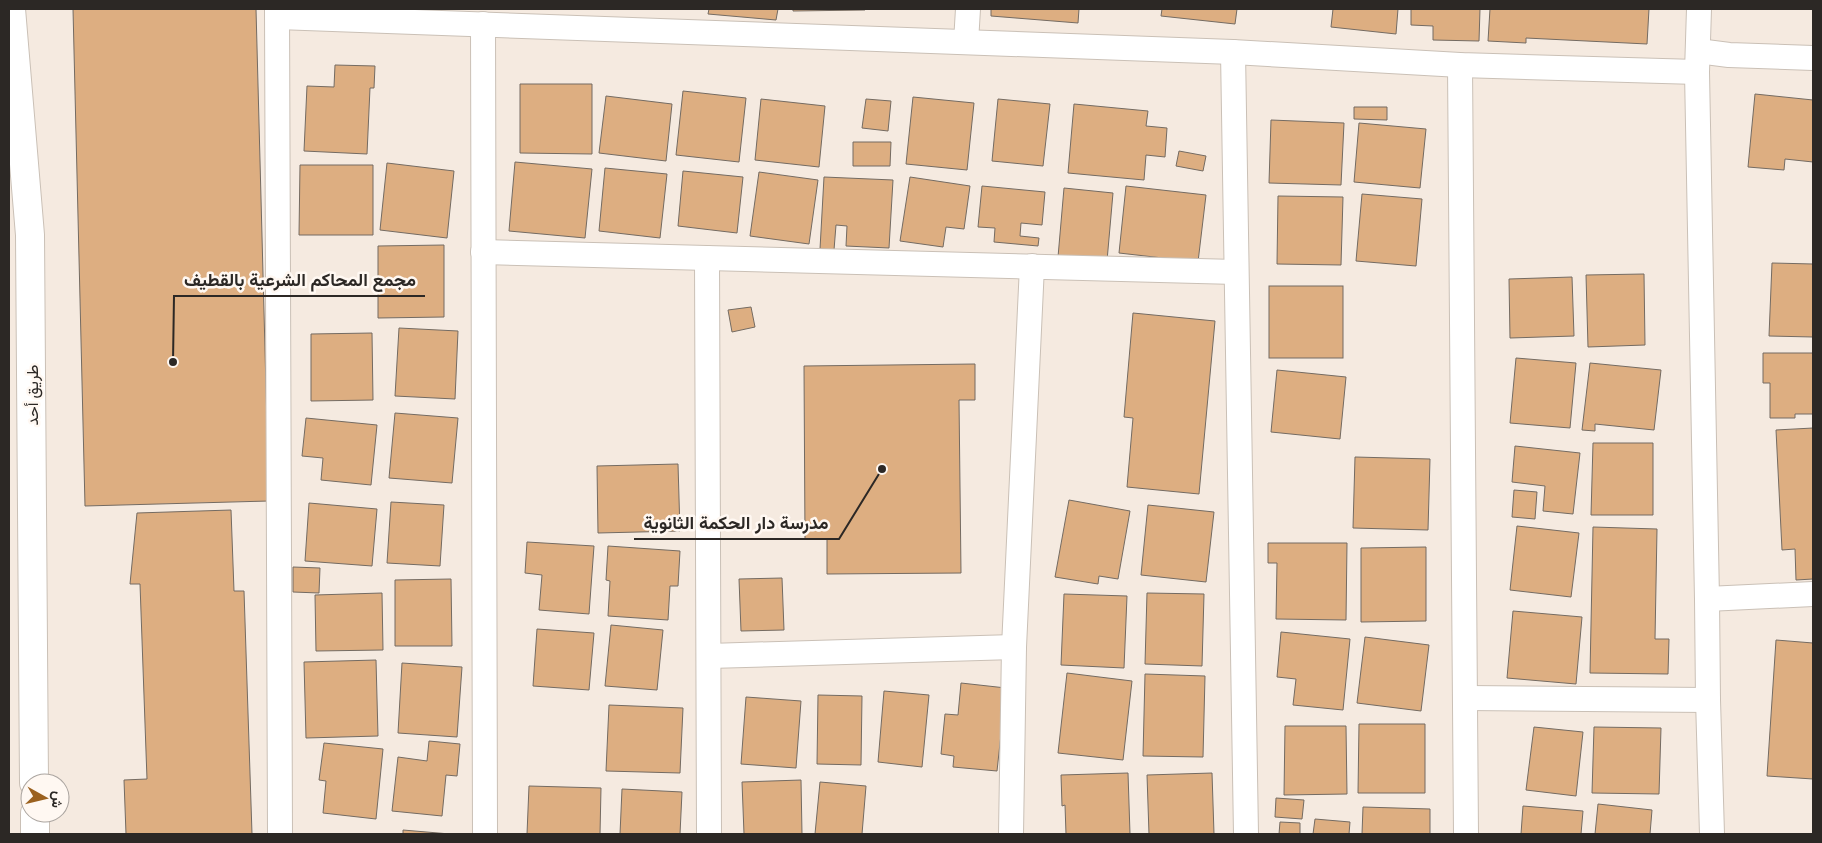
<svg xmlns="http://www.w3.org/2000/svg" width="1822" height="843" font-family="'Open Sans',Vazirmatn,sans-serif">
  <rect width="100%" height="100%" fill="#f5eae0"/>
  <g fill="#ddae81" stroke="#746b62">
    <path d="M73,9H256L269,501L85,506Z"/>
    <path d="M709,9H778L776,20L708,14Z"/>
    <path d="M793,9H865V10L793,11Z"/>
    <path d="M991,9H1079L1078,23L991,16Z"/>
    <path d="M1162,9H1237L1235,24L1161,16Z"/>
    <path d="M1333,9H1398L1396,34L1331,27Z"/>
    <path d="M1411,9H1480L1479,41L1433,40V26L1411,25Z"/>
    <path d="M1490,9H1649L1647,44L1526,38V43L1488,41Z"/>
    <path d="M335,65L375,66L374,88H370L367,154L304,151L307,86L334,87Z"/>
    <path d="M520,84H592V154L520,153Z"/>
    <path d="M683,91L746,98L739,162L676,155Z"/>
    <path d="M1755,94L1813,100V162L1785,159L1784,170L1748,167Z"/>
    <path d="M606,96L672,104L666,161L599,153Z"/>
    <path d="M913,97L974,103L967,170L906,164Z"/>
    <path d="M761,99L825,106L819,167L755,160Z"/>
    <path d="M866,99L891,101L888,131L862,128Z"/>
    <path d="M998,99L1050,104L1043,166L992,161Z"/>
    <path d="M1074,104L1148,111L1146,126L1167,128L1165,157L1146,155L1144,180L1068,173Z"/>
    <path d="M1354,107H1387V120L1354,119Z"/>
    <path d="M1271,120L1344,123L1341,185L1269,183Z"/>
    <path d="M1359,123L1426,129L1420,188L1354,182Z"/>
    <path d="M853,142H891L890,166H853Z"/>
    <path d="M1179,151L1206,156L1203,171L1176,166Z"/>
    <path d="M515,162L592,169L585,238L509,231Z"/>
    <path d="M387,163L454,171L447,238L380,230Z"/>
    <path d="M300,165H373V235H299Z"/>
    <path d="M605,168L667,174L660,238L599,231Z"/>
    <path d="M683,171L743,177L737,233L678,226Z"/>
    <path d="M759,172L818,180L809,244L750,236Z"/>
    <path d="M824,177L893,180L889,248L846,246L847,226L836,225L834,250L820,249Z"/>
    <path d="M910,177L970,186L964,229L946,227L943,247L900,241Z"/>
    <path d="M982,186L1045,192L1042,225L1021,223L1020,236L1039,238L1038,246L994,242L995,228L978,227Z"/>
    <path d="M1126,186L1206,195L1198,262L1119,253Z"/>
    <path d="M1064,188L1113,193L1107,261L1058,257Z"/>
    <path d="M1362,194L1422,199L1416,266L1356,261Z"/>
    <path d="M1278,196L1343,197L1341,265L1277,264Z"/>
    <path d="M444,245V317L378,318V246Z"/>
    <path d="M1772,263L1813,264V337L1769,336Z"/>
    <path d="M1644,274L1645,345L1588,347L1586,275Z"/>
    <path d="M1572,277L1574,336L1510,338L1509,279Z"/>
    <rect x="1269" y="286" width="74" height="72"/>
    <path d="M751,307L755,327L732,332L728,310Z"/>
    <path d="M1133,313L1215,321L1199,494L1127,487L1133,418L1124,417Z"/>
    <path d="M399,328L458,331L455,399L395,396Z"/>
    <path d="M372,333L373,400L311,401V334Z"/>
    <path d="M1763,353H1813V414H1795V418H1770V383H1763Z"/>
    <path d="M1516,358L1576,363L1570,428L1510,423Z"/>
    <path d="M1590,363L1661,370L1654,430L1595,424V431L1582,430Z"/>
    <path d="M975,364V400H959L961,573L827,574V539H805L804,366Z"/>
    <path d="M1277,370L1346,377L1340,439L1271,432Z"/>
    <path d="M395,413L458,418L452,483L389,478Z"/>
    <path d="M306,418L377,425L371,485L321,480L323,458L302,456Z"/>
    <path d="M1813,428V579L1796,580L1795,549L1782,550L1776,430Z"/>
    <path d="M1593,443H1653V515H1591Z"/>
    <path d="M1515,446L1580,453L1573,514L1543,511L1545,486L1512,482Z"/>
    <path d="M1355,457L1430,459L1428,530L1353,528Z"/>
    <path d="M678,464L680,531L598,533L597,466Z"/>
    <path d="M1514,490L1537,492L1535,519L1512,517Z"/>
    <path d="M1069,500L1130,511L1118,579L1099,576L1098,584L1055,577Z"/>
    <path d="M391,502L444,505L440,566L387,563Z"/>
    <path d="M309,503L377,509L372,566L305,561Z"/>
    <path d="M1148,505L1214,512L1206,582L1141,575Z"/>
    <path d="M231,510L234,591H244L252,834H126L124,780L147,779L140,584H130L137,513Z"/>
    <path d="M1517,526L1579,533L1571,597L1510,590Z"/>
    <path d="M1593,527L1657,529L1655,639H1669L1668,674L1590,673Z"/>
    <path d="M527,542L594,546L589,614L539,610L542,575L525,573Z"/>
    <path d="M1268,543H1347L1346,620L1276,619L1277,563H1268Z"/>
    <path d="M608,546L680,551L678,586H670L668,620L608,616L610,581L606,580Z"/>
    <path d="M1426,547V621L1361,622V548Z"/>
    <path d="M293,567L320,568L319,593L293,592Z"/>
    <path d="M782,578L784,630L741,631L739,579Z"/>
    <path d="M451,579L452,646H395V580Z"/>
    <path d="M382,593L383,650L316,651L315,595Z"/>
    <path d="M1147,593L1204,594L1202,666L1145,664Z"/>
    <path d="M1064,594L1127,596L1124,668L1061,665Z"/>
    <path d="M1513,611L1582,617L1576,684L1507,678Z"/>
    <path d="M611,625L663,630L657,690L605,686Z"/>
    <path d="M537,629L594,633L589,690L533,686Z"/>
    <path d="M1281,632L1350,639L1343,710L1293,705L1296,679L1277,677Z"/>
    <path d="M1365,637L1429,645L1421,711L1357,703Z"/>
    <path d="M1776,640L1813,643V779L1767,776Z"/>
    <path d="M376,660L378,736L306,738L304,662Z"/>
    <path d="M402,663L462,667L457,737L398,733Z"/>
    <path d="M1067,673L1132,681L1123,760L1058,753Z"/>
    <path d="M1145,674L1205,676L1203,757L1143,756Z"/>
    <path d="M961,683L1006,688L997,771L953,767L954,756L941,754L945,714L958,715Z"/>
    <path d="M884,691L929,695L922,767L878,762Z"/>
    <path d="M818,695L862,696L861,765L817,764Z"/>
    <path d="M746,697L801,701L796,768L741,764Z"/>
    <path d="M609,705L683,708L680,773L606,771Z"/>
    <path d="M1359,724H1425V793H1358Z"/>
    <path d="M1285,726H1346L1347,794L1284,795Z"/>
    <path d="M1534,727L1583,732L1576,796L1526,790Z"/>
    <path d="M1594,727L1661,728L1659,794L1592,793Z"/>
    <path d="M429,741L460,744L457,776L446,775L442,816L392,811L398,757L427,761Z"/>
    <path d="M324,743L383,749L376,819L323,813L326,781L319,780Z"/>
    <path d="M1128,773L1130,834H1066L1065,805L1062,806L1061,775Z"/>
    <path d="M1212,773L1214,834H1149L1147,775Z"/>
    <path d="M801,780L802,834H744L742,782Z"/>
    <path d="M820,782L866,786L862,834H815Z"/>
    <path d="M529,786L601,788L600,834H527Z"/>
    <path d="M622,789L682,792L680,834H620Z"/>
    <path d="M1276,798L1304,800L1302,819L1275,817Z"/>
    <path d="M1598,804L1652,810L1650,834H1595Z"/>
    <path d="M1523,806L1583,811L1581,834H1521Z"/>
    <path d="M1363,807L1430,809V834H1362Z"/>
    <path d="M1315,819L1350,822L1349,834H1313Z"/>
    <path d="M1280,822L1300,823V834H1279Z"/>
    <path d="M403,830L450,834H403Z"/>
  </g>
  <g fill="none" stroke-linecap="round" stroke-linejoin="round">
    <defs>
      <g id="street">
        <path d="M277,9L280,834"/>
        <path d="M1699,9L1697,72L1707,599L1708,700L1712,834"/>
        <path d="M278,17L1233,52L1460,65L1697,72"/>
        <path d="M483,24L485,834"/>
        <path d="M966,42L968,9"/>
        <path d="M1698,51L1729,55L1813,58"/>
        <path d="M1233,52L1246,834"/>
        <path d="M1460,65L1466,834"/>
        <path d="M483,252L1236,272"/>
        <path d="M707,258L709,834"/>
        <path d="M1707,599L1813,594"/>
        <path d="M709,656L1014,647"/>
        <path d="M1466,698L1708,700"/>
        <path d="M1011,834L1014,647L1032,266"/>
      </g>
      <g id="primary">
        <path d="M11,9L30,235L34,783"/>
        <path d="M35,813V834"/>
      </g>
    </defs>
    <use href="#street" stroke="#cac0b6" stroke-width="26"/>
    <use href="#primary" stroke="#cac0b6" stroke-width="30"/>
    <use href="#street" stroke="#fff" stroke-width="24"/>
    <use href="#primary" stroke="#fff" stroke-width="28"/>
  </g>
  <g text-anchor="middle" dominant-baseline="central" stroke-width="5" stroke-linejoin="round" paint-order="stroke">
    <g font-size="16" fill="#2c2825" stroke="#fff8f2">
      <text transform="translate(32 395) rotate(-90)">طريق أحد</text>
    </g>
  </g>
  <path fill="none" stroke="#2c2825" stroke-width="2" d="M173 362L174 296H425M882 469L839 539H634"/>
  <g fill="#2c2825" stroke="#fff8f2" stroke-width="2">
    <circle cx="173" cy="362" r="5"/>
    <circle cx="882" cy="469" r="5"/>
  </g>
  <g font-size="18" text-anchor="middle" font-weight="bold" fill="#2c2825" stroke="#fff8f2" stroke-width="5" stroke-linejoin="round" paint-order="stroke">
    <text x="300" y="286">مجمع المحاكم الشرعية بالقطيف</text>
    <text x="736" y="529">مدرسة دار الحكمة الثانوية</text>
  </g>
  <rect width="1822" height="843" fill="none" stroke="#2c2825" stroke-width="20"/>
  <g transform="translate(45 798) rotate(98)"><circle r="24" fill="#fff8f2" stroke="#aba5a0"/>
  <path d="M0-4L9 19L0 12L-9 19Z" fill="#9b611f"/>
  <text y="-8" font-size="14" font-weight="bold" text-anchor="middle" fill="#2c2825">ش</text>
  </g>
</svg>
